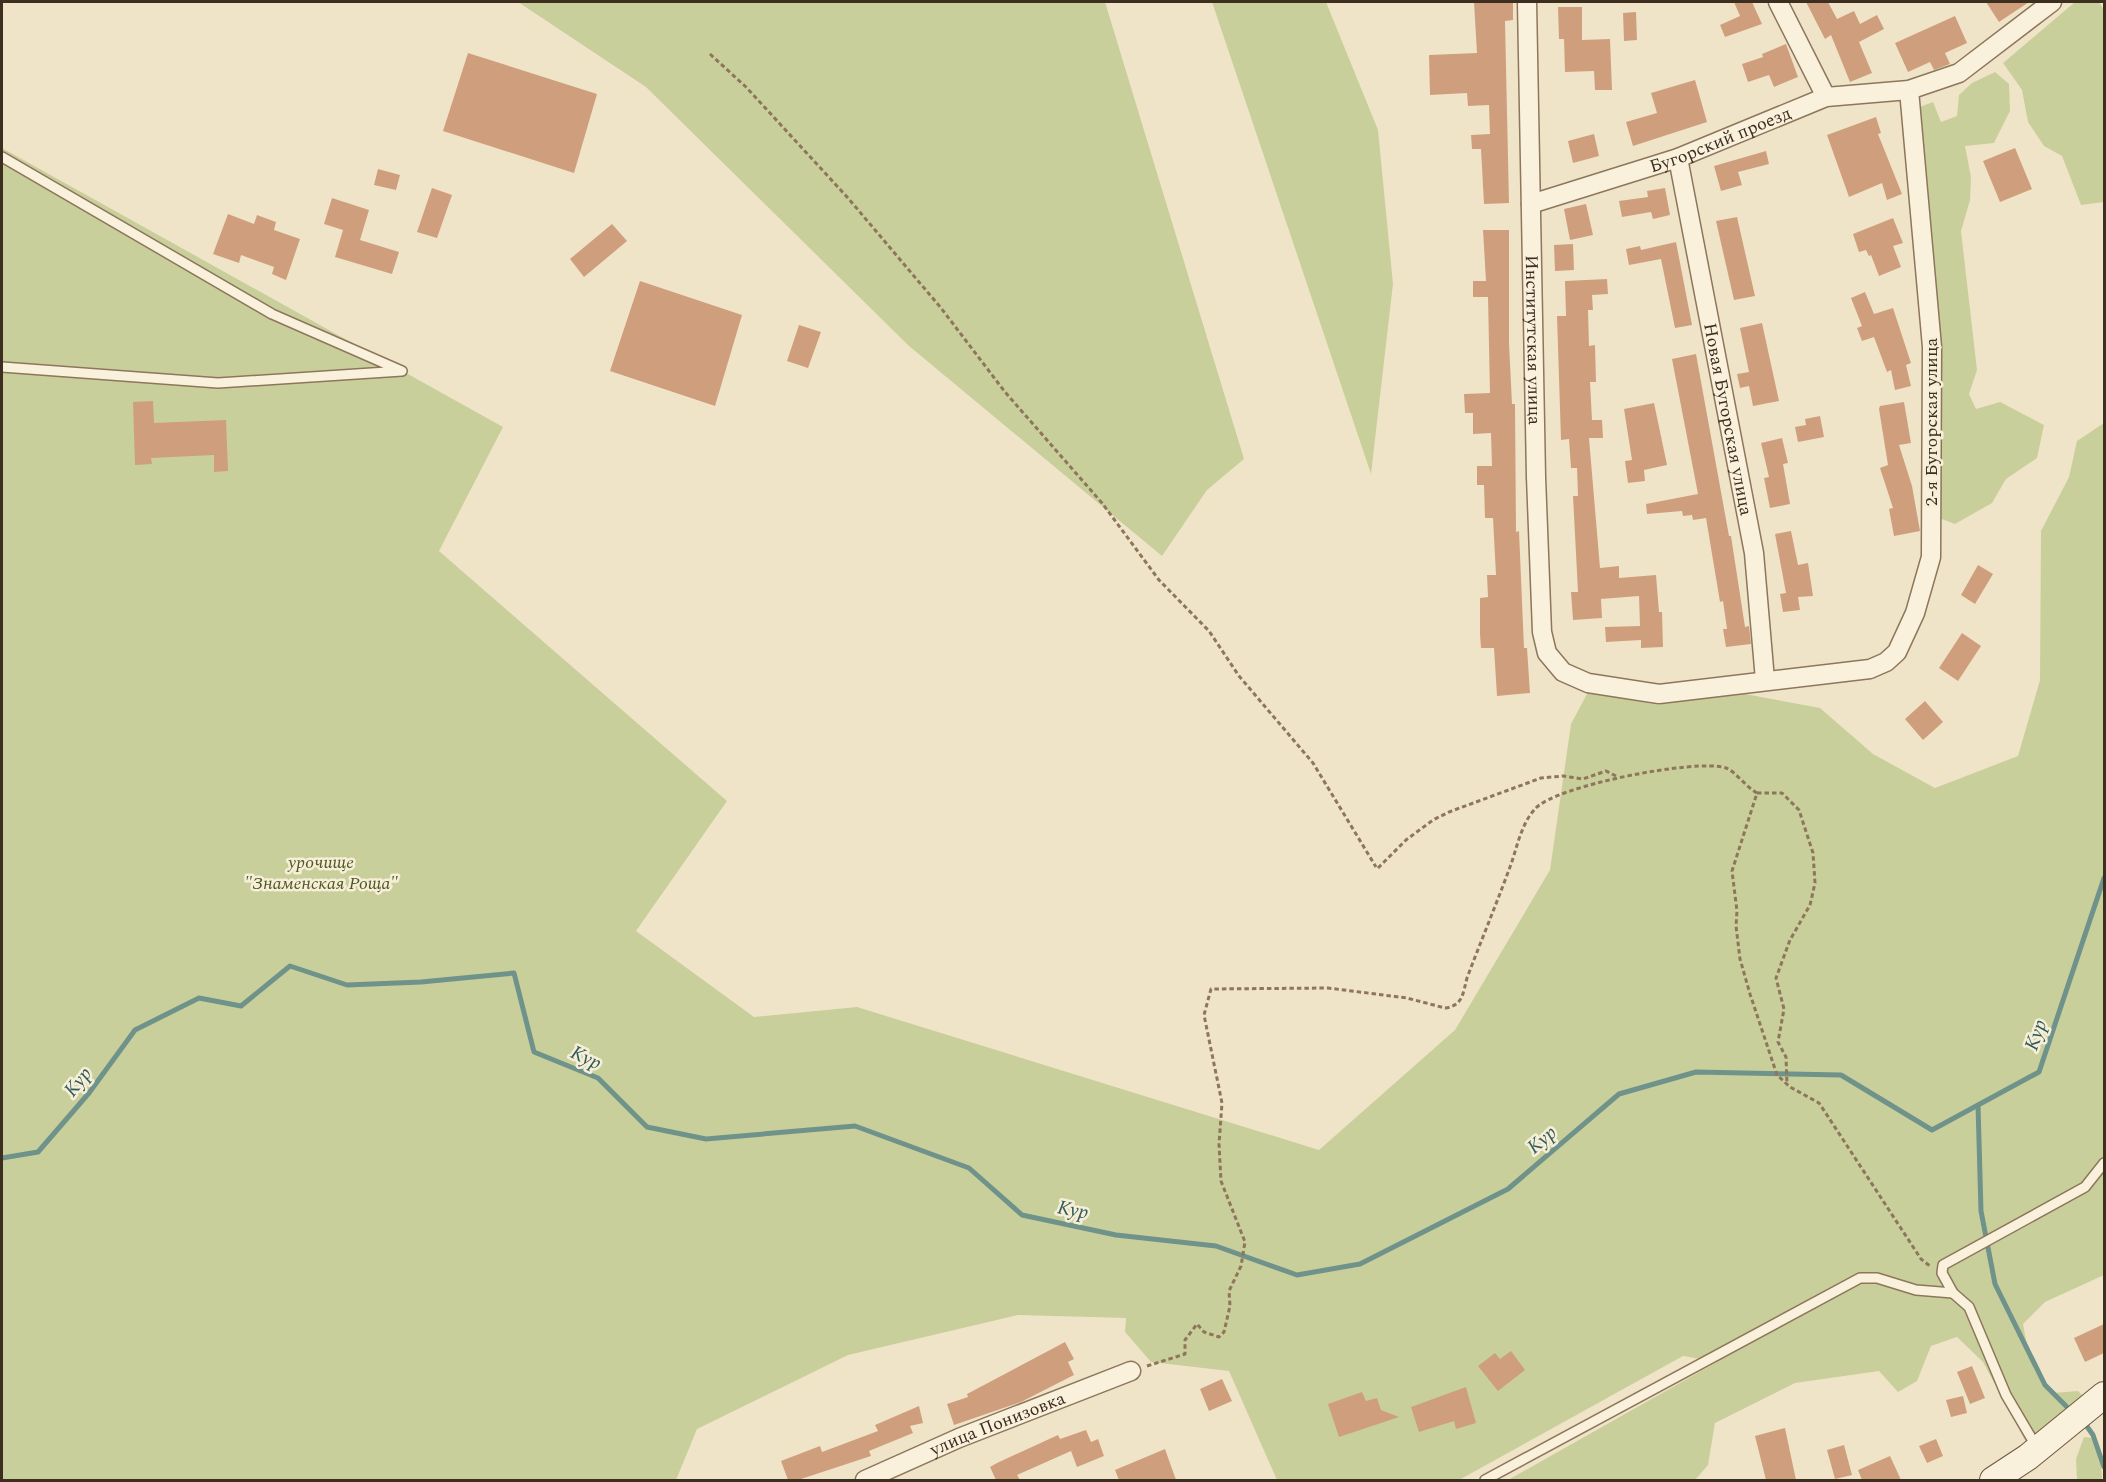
<svg xmlns="http://www.w3.org/2000/svg" width="2106" height="1482" font-family="Spectral,serif">
  <rect width="100%" height="100%" fill="#f0e4c8"/>
  <g fill="#c9cf9b">
    <path d="M518,2H1105L1244,459L1207,490L1162,556L909,346L646,87Z"/>
    <path d="M1212,2H1326L1378,130L1393,284L1371,474Z"/>
    <path d="M2075,2H2099L2104,10V202L2081,205L2062,156L2044,146L2028,122L2022,90L2003,63Z"/>
    <path d="M1995,72L2009,84L2010,111L1994,143L1965,146L1971,177L1970,200L1961,231L1977,370L1969,394L1976,409L2000,402L2044,425L2037,458L2006,479L1992,503L1955,524L1939,518L1917,108L1933,102L1941,122L1957,116L1959,95L1972,83Z"/>
    <path d="M2,148L503,427L439,551L727,801L636,931L754,1017L857,1007L1319,1150L1455,1030L1550,870L1571,724L1588,692L1658,705L1729,691L1820,708L1873,754L1935,788L2018,756L2040,680L2041,531L2069,477L2077,441L2104,423V1275L2045,1302L2023,1324C2027,1348 2034,1375 2053,1393L2078,1391L2086,1399L2027,1444L1983,1362L1957,1337L1931,1346L1917,1381L1898,1392L1879,1371L1795,1383L1715,1423L1708,1465L1695,1480H1508L1717,1362L1683,1356L1459,1480H1277L1229,1371L1151,1362L1125,1332L1126,1318L1018,1315L848,1355L697,1429L676,1480H2Z"/>
    <path d="M2084,1437L2092,1438L2101,1460L2102,1480H2077L2076,1459Z"/>
  </g>
  <g fill="none" stroke-linecap="round" stroke-linejoin="round">
    <g stroke="#6f938a" stroke-width="5">
      <path d="M1978,1105L1981,1211L1995,1284L2045,1385L2066,1406"/>
      <path d="M2,1158L38,1152L89,1093L135,1030L199,998L241,1006L290,966L347,985L421,982L514,973L534,1052L598,1078L647,1127L706,1139L855,1126L969,1168L1022,1215L1116,1235L1216,1246L1297,1275L1360,1264L1508,1189L1619,1094L1696,1072L1841,1075L1932,1130L2039,1072L2104,878"/>
      <path d="M2086,1425L2093,1435L2104,1467"/>
    </g>
  </g>
  <g fill="#cf9f7d">
    <path d="M1474,2H1513V20L1505,21L1509,203L1484,204L1481,149H1472L1471,135L1490,134L1489,105L1468,106L1467,93L1430,95L1429,55L1477,53Z"/>
    <path d="M1734,2H1752L1762,24L1725,37L1720,25L1740,16Z"/>
    <path d="M1806,2H1828L1837,19L1854,11L1860,24L1877,15L1884,29L1859,42L1872,73L1850,82L1831,35L1825,39Z"/>
    <path d="M1986,2H2029L1999,22Z"/>
    <path d="M1558,7H1582V40L1610,39L1612,90H1595L1594,71L1565,72L1564,39H1559Z"/>
    <path d="M1636,12L1637,40L1624,41L1623,13Z"/>
    <path d="M1955,16L1967,43L1945,53L1950,64L1934,70L1930,62L1908,72L1895,43Z"/>
    <path d="M1786,44L1798,77L1774,87L1769,75L1748,82L1742,64L1763,57L1762,54Z"/>
    <path d="M468,53L597,94L574,173L443,131Z"/>
    <path d="M1695,80L1707,122L1633,146L1626,122L1657,113L1651,93Z"/>
    <path d="M1876,117L1881,133L1878,134L1902,194L1887,200L1882,183L1849,197L1827,135Z"/>
    <path d="M1594,134L1599,156L1573,163L1568,141Z"/>
    <path d="M2015,148L2032,189L2000,202L1983,161Z"/>
    <path d="M1766,151L1769,164L1738,172L1742,185L1721,191L1714,166Z"/>
    <path d="M378,169L400,175L396,190L374,185Z"/>
    <path d="M432,188L452,195L437,238L417,232Z"/>
    <path d="M1665,188L1670,215L1653,219L1651,212L1622,217L1619,201L1648,197L1647,191Z"/>
    <path d="M332,198L369,210L360,240L399,252L392,274L335,257L343,230L324,224Z"/>
    <path d="M1586,204L1593,235L1570,240L1564,209Z"/>
    <path d="M228,214L254,224L257,215L276,222L274,230L300,239L286,280L272,274L274,267L241,255L239,263L213,254Z"/>
    <path d="M1737,217L1755,296L1734,300L1716,221Z"/>
    <path d="M1893,218L1903,243L1893,246L1901,267L1879,276L1871,255L1869,256L1866,250L1859,252L1853,234Z"/>
    <path d="M612,224L627,241L584,277L570,259Z"/>
    <path d="M1483,230H1509V343L1512,404H1515L1516,532L1519,531L1524,648H1527L1530,693L1497,696L1494,648H1481L1480,634V598L1488,597L1487,575H1496L1493,518H1485L1484,485H1477V466H1492L1491,433L1473,434V413H1465L1464,394L1490,393L1488,297H1473V281H1486Z"/>
    <path d="M1676,242L1692,325L1675,328L1661,259L1629,265L1626,249L1640,246L1641,250Z"/>
    <path d="M1573,244L1574,270L1555,271L1554,245Z"/>
    <path d="M1607,279L1608,294L1592,295L1593,310H1588L1589,346L1595,345L1596,382H1590L1592,420H1602L1603,438H1589L1600,568L1619,566V578L1656,575L1659,612H1662L1663,647L1641,648V640L1606,642L1605,627L1640,626L1639,596L1601,599L1602,618L1573,620L1571,592H1578L1573,496H1578L1577,468H1571L1569,439L1561,440L1557,316H1566L1565,281Z"/>
    <path d="M640,281L742,315L715,406L610,371Z"/>
    <path d="M1865,292L1874,314L1893,308L1911,363L1906,365L1911,386L1895,390L1891,370L1887,372L1874,337L1862,341L1857,328L1862,326L1851,298Z"/>
    <path d="M1762,323L1779,401L1753,406L1749,386L1740,388L1737,374L1749,372L1740,328Z"/>
    <path d="M799,325L821,332L808,368L787,361Z"/>
    <path d="M1696,354L1729,536H1731L1745,627L1749,626L1751,644L1726,647L1723,629H1727L1723,601L1720,602L1706,518L1693,520L1692,515L1683,516L1682,511L1647,514L1646,504L1698,494L1672,359Z"/>
    <path d="M153,401L154,423L226,420L228,471L214,472V455L151,458L152,464L135,465L133,402Z"/>
    <path d="M1904,402L1911,443L1899,445L1912,486L1920,531L1894,536L1889,509L1893,508L1880,468L1888,465L1879,409L1880,406Z"/>
    <path d="M1654,403L1667,465L1644,470L1645,481L1628,483L1625,461L1632,460L1624,409Z"/>
    <path d="M1820,416L1824,437L1798,442L1795,427L1806,425L1805,419Z"/>
    <path d="M1782,438L1788,463L1783,464L1790,504L1770,508L1764,478L1769,477L1761,443Z"/>
    <path d="M1791,531L1798,565L1808,563L1813,596L1798,597L1800,610L1783,612L1780,594L1786,593L1775,534Z"/>
    <path d="M1978,565L1993,574L1975,604L1961,595Z"/>
    <path d="M1962,633L1981,646L1958,681L1939,668Z"/>
    <path d="M1925,701L1943,722L1923,740L1905,719Z"/>
    <path d="M2104,1324V1353L2085,1362L2074,1338Z"/>
    <path d="M1065,1342L1074,1359L1068,1362L1074,1375L1021,1402L954,1425L947,1404L968,1397L967,1394Z"/>
    <path d="M1511,1351L1525,1370L1498,1391L1478,1366L1495,1353L1500,1359Z"/>
    <path d="M1972,1366L1985,1398L1970,1404L1957,1372Z"/>
    <path d="M1222,1379L1232,1401L1209,1411L1200,1389Z"/>
    <path d="M1466,1387L1476,1423L1456,1429L1454,1421L1419,1432L1411,1407Z"/>
    <path d="M1362,1392L1366,1401L1377,1398L1381,1410L1399,1417L1339,1437L1328,1404Z"/>
    <path d="M1963,1396L1967,1413L1951,1417L1946,1400Z"/>
    <path d="M919,1406L923,1423L910,1426L913,1433L869,1451L871,1456L798,1480H788L781,1461L820,1446L822,1452L878,1431L875,1425Z"/>
    <path d="M1785,1428L1796,1480H1766L1755,1436Z"/>
    <path d="M1086,1430L1091,1442L1098,1439L1104,1456L1077,1467L1071,1451L1017,1475L1020,1480H996L990,1467L997,1463L1058,1435L1060,1439Z"/>
    <path d="M1936,1439L1943,1456L1927,1463L1919,1446Z"/>
    <path d="M1844,1445L1852,1475L1835,1479L1827,1450Z"/>
    <path d="M1165,1449L1176,1480H1119L1115,1470Z"/>
    <path d="M1890,1456L1901,1480H1862L1858,1470Z"/>
  </g>
  <g fill="none" stroke-linecap="round" stroke-linejoin="round">
    <defs>
      <g id="service">
        <path d="M2,157L272,314L402,371L218,383L2,367"/>
        <path d="M2036,1446L2006,1395L1969,1307L1953,1293L1942,1273L1943,1265L2085,1187L2104,1163"/>
        <path d="M1485,1480L1860,1278H1877L1916,1290L1953,1293"/>
      </g>
      <g id="minor">
        <path id="s1" d="M1527,2L1536,477L1542,632L1547,653L1563,672L1588,683L1659,694L1870,669L1886,662L1897,652L1915,613L1931,557L1932,347L1909,90"/>
        <path d="M1778,2L1826,97"/>
        <path id="s2" d="M1678,158L1754,553L1765,680"/>
        <path id="s3" d="M1531,204L1678,158L1826,97L1909,90L1959,73L2052,2"/>
        <path id="s4" d="M865,1480L959,1438L1131,1371"/>
      </g>
      <path id="secondary" d="M1993,1480L2028,1457L2104,1395"/>
    </defs>
    <use href="#service" stroke="#8d765c" stroke-width="12"/>
    <use href="#minor" stroke="#8d765c" stroke-width="21"/>
    <use href="#secondary" stroke="#6f573f" stroke-width="28"/>
    <g stroke="#8d765c" stroke-width="3" stroke-dasharray="4.5 3" stroke-linecap="butt">
      <path d="M710,54L746,87L848,198L941,308L1005,392L1102,503L1159,580L1209,631L1239,676L1313,763L1376,867"/>
      <path d="M1757,793H1782L1799,810L1813,853L1815,883L1810,905L1790,940L1776,978L1784,1009L1778,1042L1786,1057L1787,1084"/>
      <path d="M1378,868L1406,840L1433,820L1449,812L1541,778L1563,776L1583,779L1606,771L1616,776"/>
      <path d="M1147,1366L1185,1354V1340L1197,1324L1204,1332L1219,1337L1224,1332L1230,1306L1229,1291L1241,1266L1245,1242L1221,1181L1219,1144L1222,1103L1204,1015L1211,989L1328,988L1407,998L1445,1008C1463,1006 1463,993 1467,978C1481,941 1496,905 1510,867C1517,848 1521,824 1535,809C1554,786 1697,758 1726,768C1735,771 1746,787 1757,793L1732,871L1737,911L1736,926L1740,959L1750,994L1777,1075L1790,1087L1819,1103L1825,1112L1921,1259L1930,1266"/>
    </g>
    <use href="#service" stroke="#faf1dc" stroke-width="9"/>
    <use href="#minor" stroke="#faf1dc" stroke-width="18"/>
    <use href="#secondary" stroke="#faf1dc" stroke-width="26"/>
  </g>
  <g text-anchor="middle" dominant-baseline="central" stroke-width="5" stroke-linejoin="round" paint-order="stroke">
    <g font-size="18" fill="#3d2e20" stroke="#f7eed8">
      <text stroke="none"><textPath href="#s3" startOffset="200">Бугорский проезд</textPath></text>
      <text stroke="none"><textPath href="#s1" startOffset="338">Институтская улица</textPath></text>
      <text stroke="none"><textPath href="#s2" startOffset="266">Новая Бугорская улица</textPath></text>
      <text transform="translate(1931 422) rotate(-90)">2-я Бугорская улица</text>
      <text stroke="none"><textPath href="#s4" startOffset="144">улица Понизовка</textPath></text>
    </g>
    <g font-size="18" font-style="italic" fill="#4d5a26" stroke="#f7eed8">
      <text x="321" y="862">урочище<tspan x="321" dy="21">"Знаменская Роща"</tspan></text>
    </g>
    <g font-size="20" font-style="italic" fill="#2f5d5a" stroke="#f7eed8">
      <text transform="translate(2036 1035) rotate(-71)">Кур</text>
      <text transform="translate(586 1058) rotate(25)">Кур</text>
      <text transform="translate(78 1082) rotate(-52)">Кур</text>
      <text transform="translate(1542 1140) rotate(-41)">Кур</text>
      <text transform="translate(1073 1210) rotate(11)">Кур</text>
    </g>
  </g>
  <rect width="2106" height="1482" fill="none" stroke="#3d2e20" stroke-width="6"/>
</svg>
